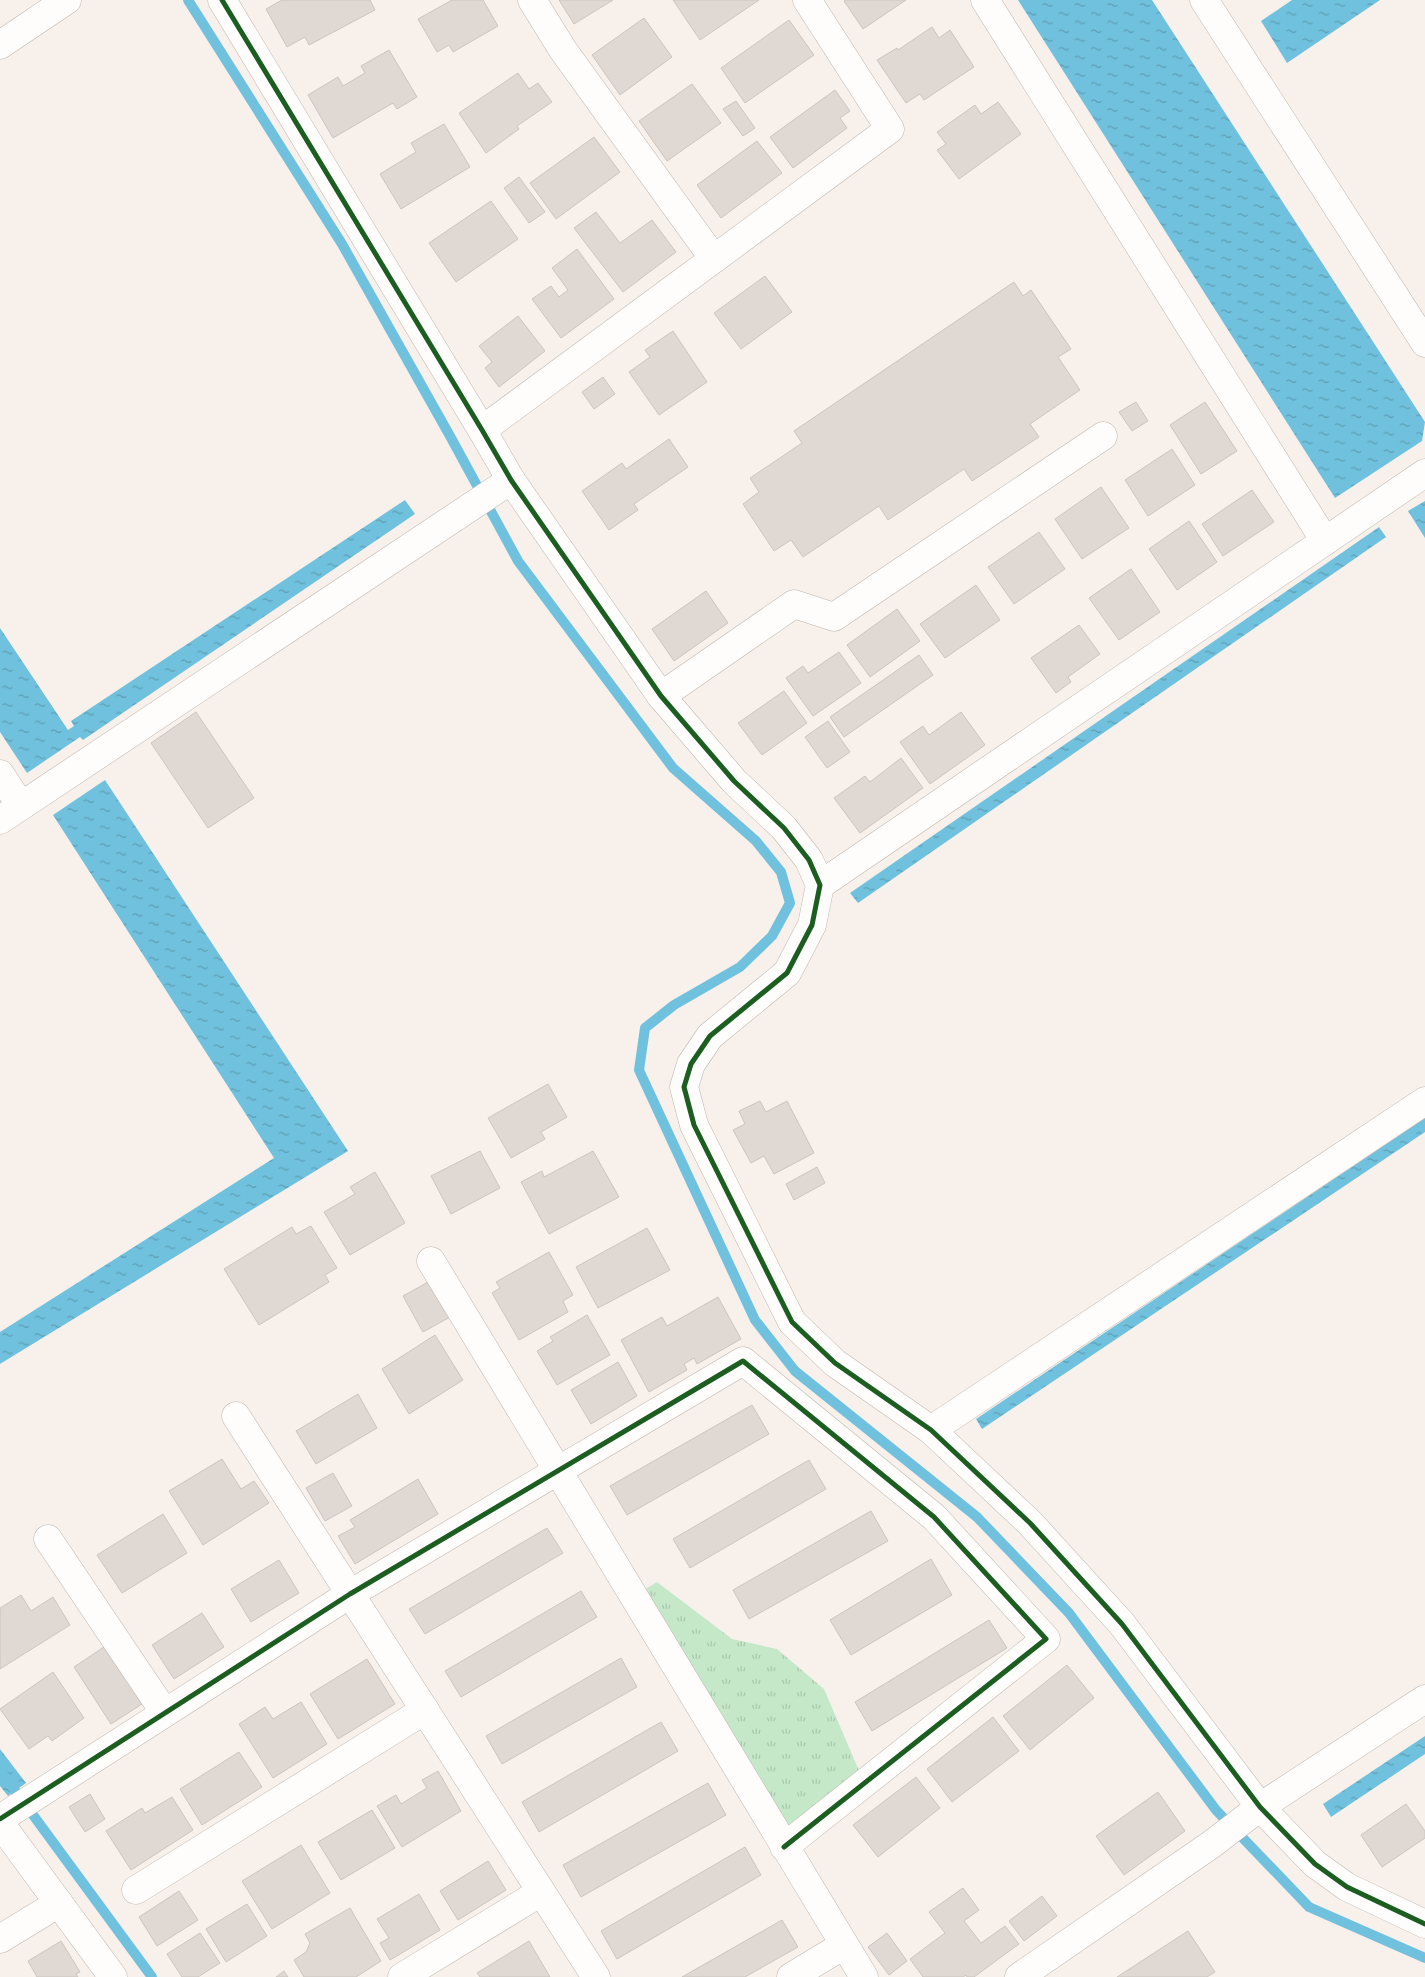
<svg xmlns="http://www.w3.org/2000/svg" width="1425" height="1977" font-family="'Titillium Web',sans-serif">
  <defs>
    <pattern id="park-tufts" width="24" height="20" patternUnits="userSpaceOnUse" patternTransform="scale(1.25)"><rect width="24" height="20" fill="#c4e8c8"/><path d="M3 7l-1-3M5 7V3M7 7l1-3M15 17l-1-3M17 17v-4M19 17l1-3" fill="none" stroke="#a9c7ac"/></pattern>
    <pattern id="water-ripples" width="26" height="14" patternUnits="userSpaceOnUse" patternTransform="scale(1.25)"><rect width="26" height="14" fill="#70c1dd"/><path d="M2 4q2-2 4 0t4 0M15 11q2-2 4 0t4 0" fill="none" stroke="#5d9db3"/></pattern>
  </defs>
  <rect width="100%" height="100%" fill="#f8f1eb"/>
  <path fill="url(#park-tufts)" d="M657,1582L732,1639L777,1649L824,1689L860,1773L790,1831L642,1591Z"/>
  <g fill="url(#water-ripples)">
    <path d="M1018,0H1152L1425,422L1422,441L1335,498Z"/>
    <path d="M1292,0H1380L1287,63L1261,21Z"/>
    <path d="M405,500L415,514L83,740L80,737L27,773L0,732V628L68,730L74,726L71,721Z"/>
    <path d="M1425,501V538L1408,511Z"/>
    <path d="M1379,527L1386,537L858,903L850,893Z"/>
    <path d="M105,780L348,1151L0,1364V1332L274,1158L53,815Z"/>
    <path d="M1425,1118V1132L982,1429L976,1419Z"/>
    <path d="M1425,1736V1754L1331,1817L1323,1804Z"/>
    <path d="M0,1749L26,1783L8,1796L0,1786Z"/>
  </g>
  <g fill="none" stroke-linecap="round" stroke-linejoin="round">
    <g stroke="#70c1dd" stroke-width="10">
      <path d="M188,0L342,244L450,436L518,561L673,768L756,841L781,872L790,903L772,936L740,967L674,1005L645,1028L639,1070L755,1320L795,1371L977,1517L1069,1613L1216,1810L1309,1907L1425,1958"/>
      <path d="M0,1770L152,1977"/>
    </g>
  </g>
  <g fill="#e0d9d3" stroke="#ccc5bf">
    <path d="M282,0H370L375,10L309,45L305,37L287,47L266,9Z"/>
    <path d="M452,0H483L498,26L453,52L449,45L437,52L418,19Z"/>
    <path d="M559,0H613L574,24Z"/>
    <path d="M673,0H759L700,40Z"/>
    <path d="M845,0H906L863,29L844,1Z"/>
    <path d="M644,18L672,57L620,95L592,55Z"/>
    <path d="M789,20L814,55L745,103L721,68Z"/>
    <path d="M932,27L939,38L950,30L974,67L924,100L920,94L906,103L877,60L897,48L898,50Z"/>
    <path d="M389,50L417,97L397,109L393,103L333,138L308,95L338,77L343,86L365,73L361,66Z"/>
    <path d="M518,73L529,89L538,83L552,102L517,126L519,129L486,153L459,113Z"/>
    <path d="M692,84L721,123L667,161L639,121Z"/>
    <path d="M835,90L850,111L840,118L847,128L793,168L770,137Z"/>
    <path d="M736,101L755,128L743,136L723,109Z"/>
    <path d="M998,102L1021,134L959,179L937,150L946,144L937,132L975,105L981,114Z"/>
    <path d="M444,124L470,167L401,209L380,174L416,152L411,143Z"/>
    <path d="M594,137L620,172L556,219L530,183Z"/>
    <path d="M757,141L782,173L721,218L697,185Z"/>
    <path d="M519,177L545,212L529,223L504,188Z"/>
    <path d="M491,201L518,239L456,282L429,243Z"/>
    <path d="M596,212L620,243L652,220L676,252L623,292L574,228Z"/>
    <path d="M577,249L614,299L561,338L532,299L551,286L559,297L568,290L552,268Z"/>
    <path d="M765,276L792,312L741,349L714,313Z"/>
    <path d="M1014,282L1023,296L1031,290L1071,349L1058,357L1080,390L1030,424L1039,437L972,481L964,469L888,520L879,506L803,557L791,540L774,551L743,504L759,492L750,478L802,443L794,431Z"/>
    <path d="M518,316L545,351L499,387L485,368L492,362L479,346Z"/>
    <path d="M673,331L707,382L659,415L629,372L650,357L645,350Z"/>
    <path d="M603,377L615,394L594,409L582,392Z"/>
    <path d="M1136,402L1148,421L1132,431L1119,412Z"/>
    <path d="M1205,402L1237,451L1201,474L1170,425Z"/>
    <path d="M669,439L688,467L634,504L638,510L609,530L582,491L622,463L626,469Z"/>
    <path d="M1172,449L1195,485L1148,516L1125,480Z"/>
    <path d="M1101,487L1129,528L1082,559L1055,519Z"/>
    <path d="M1252,490L1274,522L1223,556L1202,524Z"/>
    <path d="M1189,521L1217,562L1177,590L1149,549Z"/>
    <path d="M1039,532L1065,569L1014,604L988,567Z"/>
    <path d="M1131,569L1160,612L1119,640L1089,598Z"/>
    <path d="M976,585L1000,620L945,658L920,624Z"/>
    <path d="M706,591L728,623L674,661L652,629Z"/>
    <path d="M897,609L920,641L870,677L847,645Z"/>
    <path d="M1079,625L1100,654L1068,677L1071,682L1056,693L1031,658Z"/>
    <path d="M839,652L861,683L813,716L786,678L803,666L808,673Z"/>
    <path d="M919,655L933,675L844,737L830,717Z"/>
    <path d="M784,691L807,723L762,755L738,723Z"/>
    <path d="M196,712L254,798L208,828L151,743Z"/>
    <path d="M961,712L985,745L930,784L900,742L923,726L929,735Z"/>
    <path d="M828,721L850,752L827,768L805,737Z"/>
    <path d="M901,758L923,788L860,833L834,798L865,776L870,782Z"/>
    <path d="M548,1084L567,1117L541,1132L545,1139L511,1158L488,1118Z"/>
    <path d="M760,1101L766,1112L787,1101L814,1153L774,1174L764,1156L751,1163L733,1130L745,1124L739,1111Z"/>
    <path d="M480,1151L500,1188L451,1214L431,1176Z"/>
    <path d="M593,1151L619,1197L549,1234L521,1182L542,1171L544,1177Z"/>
    <path d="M817,1167L825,1183L794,1200L786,1184Z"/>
    <path d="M375,1172L405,1223L350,1255L324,1212L355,1194L350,1187Z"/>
    <path d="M311,1226L337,1268L325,1275L329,1282L259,1325L224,1269L292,1227L296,1234Z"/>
    <path d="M647,1228L670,1270L598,1308L576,1267Z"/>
    <path d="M549,1252L573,1295L563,1301L568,1312L519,1340L492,1293L500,1288L496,1282Z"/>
    <path d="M430,1281L450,1317L423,1332L403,1296Z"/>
    <path d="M718,1297L741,1339L697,1364L694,1358L684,1364L687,1370L649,1392L621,1340L662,1317L667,1326Z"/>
    <path d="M587,1315L610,1355L557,1385L537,1351L553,1341L550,1337Z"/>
    <path d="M435,1335L463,1380L409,1414L382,1369Z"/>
    <path d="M618,1362L637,1396L591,1424L571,1390Z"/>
    <path d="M358,1394L377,1428L316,1464L296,1431Z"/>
    <path d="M752,1405L769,1434L627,1515L610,1486Z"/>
    <path d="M222,1459L241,1489L254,1481L269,1503L203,1545L169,1491Z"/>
    <path d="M809,1460L826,1489L690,1568L673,1539Z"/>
    <path d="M333,1473L352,1506L325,1521L306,1488Z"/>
    <path d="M418,1479L438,1514L355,1564L338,1536L355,1527L350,1520Z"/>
    <path d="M871,1511L888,1541L749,1619L733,1590Z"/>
    <path d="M163,1514L187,1553L122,1593L97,1555Z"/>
    <path d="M547,1528L563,1553L425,1634L409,1609Z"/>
    <path d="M931,1559L952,1595L851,1655L830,1620Z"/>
    <path d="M279,1560L299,1593L251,1622L231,1589Z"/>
    <path d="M581,1591L597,1617L461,1697L445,1671Z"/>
    <path d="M21,1595L31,1611L53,1597L70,1625L0,1669V1608Z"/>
    <path d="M202,1613L224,1647L174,1679L152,1645Z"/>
    <path d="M989,1620L1007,1648L872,1731L855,1702Z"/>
    <path d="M104,1647L142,1704L111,1724L74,1667Z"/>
    <path d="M621,1658L637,1687L502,1764L486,1736Z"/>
    <path d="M367,1659L395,1704L338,1739L310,1694Z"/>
    <path d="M1067,1665L1094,1698L1030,1750L1003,1716Z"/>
    <path d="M53,1672L84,1718L52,1741L48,1736L29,1749L0,1709Z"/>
    <path d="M301,1702L327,1744L273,1778L239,1724L265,1707L273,1719Z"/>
    <path d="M993,1717L1019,1751L952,1802L927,1769Z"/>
    <path d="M661,1722L678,1751L539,1832L522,1802Z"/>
    <path d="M239,1752L262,1787L202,1825L180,1789Z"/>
    <path d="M438,1771L461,1811L402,1847L377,1806L396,1795L401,1804L427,1788L422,1780Z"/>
    <path d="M916,1777L940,1808L878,1857L853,1825Z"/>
    <path d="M708,1783L726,1815L581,1897L563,1865Z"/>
    <path d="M1158,1792L1185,1831L1124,1875L1096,1836Z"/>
    <path d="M90,1794L105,1819L85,1832L69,1807Z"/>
    <path d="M172,1797L193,1830L131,1870L106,1831L142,1808L145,1813Z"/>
    <path d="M1406,1804L1425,1831V1838L1382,1867L1361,1835Z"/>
    <path d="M372,1810L395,1848L341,1880L318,1842Z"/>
    <path d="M301,1845L330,1893L272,1929L242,1881Z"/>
    <path d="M745,1847L761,1875L617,1959L601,1931Z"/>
    <path d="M488,1861L506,1890L458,1920L440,1891Z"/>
    <path d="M963,1888L979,1910L964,1921L981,1943L1005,1926L1019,1944L974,1977H967L966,1975L963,1977H923L910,1959L945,1933L929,1912Z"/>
    <path d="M179,1891L198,1920L157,1946L139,1917Z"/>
    <path d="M419,1894L440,1930L390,1960L380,1943L389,1938L377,1919Z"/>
    <path d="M1042,1896L1057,1916L1024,1941L1009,1921Z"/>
    <path d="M247,1904L267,1936L226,1962L206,1929Z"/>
    <path d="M350,1908L381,1961L356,1977H304L294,1960L306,1952L310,1943L305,1934Z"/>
    <path d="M782,1920L798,1947L745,1977H682Z"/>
    <path d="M1188,1931L1215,1972L1207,1977H1117Z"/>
    <path d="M200,1933L220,1963L198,1977H182L167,1954Z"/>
    <path d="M887,1933L907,1961L889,1975L868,1947Z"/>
    <path d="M61,1941L80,1972L76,1974L78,1977H37L28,1961Z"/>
    <path d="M529,1941L550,1977H480L477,1973Z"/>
    <path d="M284,1971L288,1977H276Z"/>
  </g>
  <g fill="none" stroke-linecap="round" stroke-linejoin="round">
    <defs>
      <g id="street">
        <path d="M222,0L482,430L511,480L661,696L734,781L784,828L809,860L820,885L812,925L787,973L710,1036L691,1064L684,1087L694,1125L792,1322L835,1363L931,1430L1030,1523L1122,1624L1260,1807L1315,1864L1347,1887L1425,1924"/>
        <path d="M532,0L563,50L714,259"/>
        <path d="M985,0L1325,541"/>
        <path d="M0,45L67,0"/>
        <path d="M482,430L890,129L807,0"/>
        <path d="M661,696L794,604L834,617L1103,436"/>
        <path d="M0,774L21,806"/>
        <path d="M0,820L511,480"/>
        <path d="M820,885L1425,473"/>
        <path d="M431,1261L864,1977"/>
        <path d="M236,1416L596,1977"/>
        <path d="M931,1430L1425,1101"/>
        <path d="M48,1539L165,1713"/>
        <path d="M0,1819L350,1594L743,1361L934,1517L1046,1639L784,1847"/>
        <path d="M0,1823L113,1977"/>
        <path d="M136,1890L425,1710"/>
        <path d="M0,1939L59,1903"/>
        <path d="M402,1977L541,1892"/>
        <path d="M791,1977L844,1945"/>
      </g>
      <g id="secondary">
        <path d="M1204,0L1425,343"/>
        <path d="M1019,1977L1212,1844L1260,1807L1425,1699"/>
      </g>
    </defs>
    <use href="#street" stroke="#bdb6b0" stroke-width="29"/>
    <use href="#secondary" stroke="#bdb6b0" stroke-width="29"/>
    <use href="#street" stroke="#fefdfc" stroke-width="28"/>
    <use href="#secondary" stroke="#fefdfc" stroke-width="28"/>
    <defs>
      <g id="cycleway">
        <path d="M222,0L482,430L511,480L661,696L734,781L784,828L809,860L820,885L812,925L787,973L710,1036L691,1064L684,1087L694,1125L792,1322L835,1363L931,1430L1030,1523L1122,1624L1260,1807L1315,1864L1347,1887L1425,1924"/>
        <path d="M0,1819L350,1594L743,1361L934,1517L1046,1639L784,1847"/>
      </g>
    </defs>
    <use href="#cycleway" stroke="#fff" stroke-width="8"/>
    <use href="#cycleway" stroke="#1b5e20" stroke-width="5"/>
  </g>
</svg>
